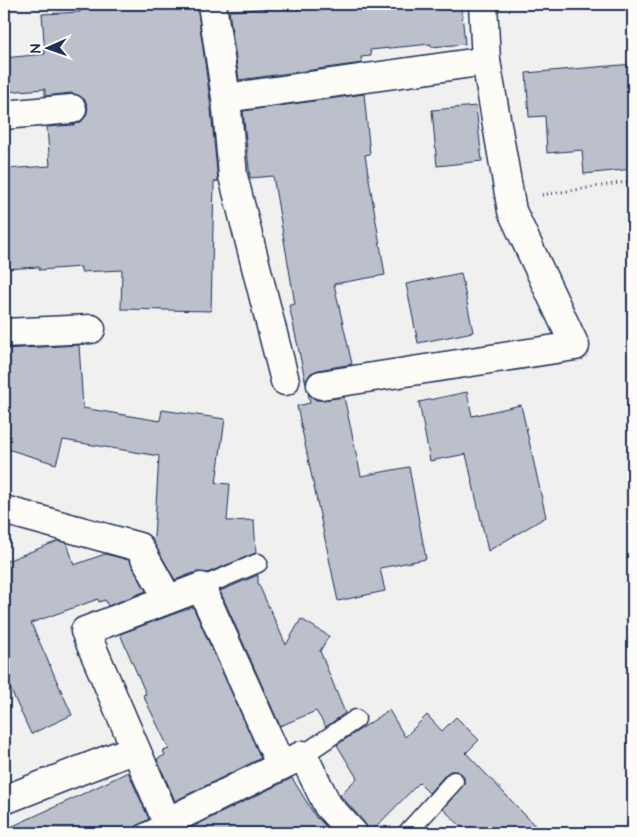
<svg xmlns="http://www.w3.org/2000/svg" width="637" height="837" font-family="'Architects Daughter',sans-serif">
  <rect width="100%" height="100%" fill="#f0f0ee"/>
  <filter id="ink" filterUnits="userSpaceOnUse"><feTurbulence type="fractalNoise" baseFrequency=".02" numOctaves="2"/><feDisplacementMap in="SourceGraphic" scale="10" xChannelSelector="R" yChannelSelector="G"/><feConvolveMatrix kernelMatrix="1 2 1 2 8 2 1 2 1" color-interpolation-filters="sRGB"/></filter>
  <g filter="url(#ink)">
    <g fill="#bbc0ca" stroke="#1b2f5e">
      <path d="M80,4H197L210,100L218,181L214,182L211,311L121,309L122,270L81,272V267L39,270V267L4,269V222H6L4,169L50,166L47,127L73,125L81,122L86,116L88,108L85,100L78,95L71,93L45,96V89L4,92V58L45,54L42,14L80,12Z"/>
      <path d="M340,4H461L465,44L431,47V44L370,50L371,56L361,57L362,63L239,80L229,11L296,6V9Z"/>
      <path d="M633,64V169L584,174L582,150L547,153L545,116L529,117L526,73Z"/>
      <path d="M364,94L370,154L365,155L385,275L334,284L352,364L318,370L311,373L307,379L306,384L289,305L295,304L273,176L250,178L243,111Z"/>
      <path d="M476,106L482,161L437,166L432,110Z"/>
      <path d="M461,273L473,332L418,343L406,284Z"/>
      <path d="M79,345L83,408L160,421L162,410L225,419L216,483L230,484L227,521L254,520L256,553L207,573L196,572L175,580L151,538L154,537L159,456L63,440L56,464L4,448V349Z"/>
      <path d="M467,392L472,416L521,405L546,517L488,551L466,454L430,461L419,402Z"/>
      <path d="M308,393L316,400H323L344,397L361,476L409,467L426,559L380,568L385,591L338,601L297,406L310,403Z"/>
      <path d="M58,541L67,543L74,565L105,554L129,560L146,591L108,606L105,600L99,602L98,599L31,623L72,715L31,734L4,675V562Z"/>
      <path d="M258,575V583L286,645L301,619L329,636L320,651L345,713L326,727L316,711L280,726L220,591Z"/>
      <path d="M193,607L261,758L175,801L157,759L165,755L163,751L169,749L143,695L146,694L120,634Z"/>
      <path d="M389,710L405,737L427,715L442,731L456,717L479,740L466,753L542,833H468L443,809L464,784V777L461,773L456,771H450L446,774L429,793L419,783L370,833H368V829L364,822L340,795L357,778L337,745Z"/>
      <path d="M128,772L149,819L136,827L134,833H4V830L70,800Z"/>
      <path d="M292,778L317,819L318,818L332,833H180Z"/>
    </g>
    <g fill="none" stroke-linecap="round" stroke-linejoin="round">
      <defs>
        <g id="lane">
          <path d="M201,587L258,563"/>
          <path d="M303,755L356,719"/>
          <path d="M144,833L167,822"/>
          <path d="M407,833L454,781"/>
        </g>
        <g id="street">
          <path d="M212,4L226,98L233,176L285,381"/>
          <path d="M226,98L486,61"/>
          <path d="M4,115L72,109"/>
          <path d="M4,333L91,329"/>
          <path d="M321,385L575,346L512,211L486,61L483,4"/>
          <path d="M4,510L139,547L168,599"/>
          <path d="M281,766L201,587L85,631L167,822L303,755L328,806L353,833"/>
          <path d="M4,800L135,749"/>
        </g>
      </defs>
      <use href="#lane" stroke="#1b2f5e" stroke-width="21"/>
      <use href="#street" stroke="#1b2f5e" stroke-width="31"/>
      <path stroke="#1b2f5e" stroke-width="3" stroke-dasharray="1 4" stroke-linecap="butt" d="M542,195L633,181"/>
      <use href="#lane" stroke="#fdfcf7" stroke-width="18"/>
      <use href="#street" stroke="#fdfcf7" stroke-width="28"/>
    </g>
  </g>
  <rect width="637" height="837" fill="none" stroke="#fdfcf7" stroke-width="20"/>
  <rect x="10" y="10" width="617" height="817" fill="none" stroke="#1b2f5e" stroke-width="2" filter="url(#ink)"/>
  <g transform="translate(48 48) rotate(268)" stroke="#fdfcf7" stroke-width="4" paint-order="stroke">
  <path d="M0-4L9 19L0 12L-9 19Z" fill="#1b2f5e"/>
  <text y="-8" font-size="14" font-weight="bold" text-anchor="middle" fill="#1b2f5e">N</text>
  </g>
</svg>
